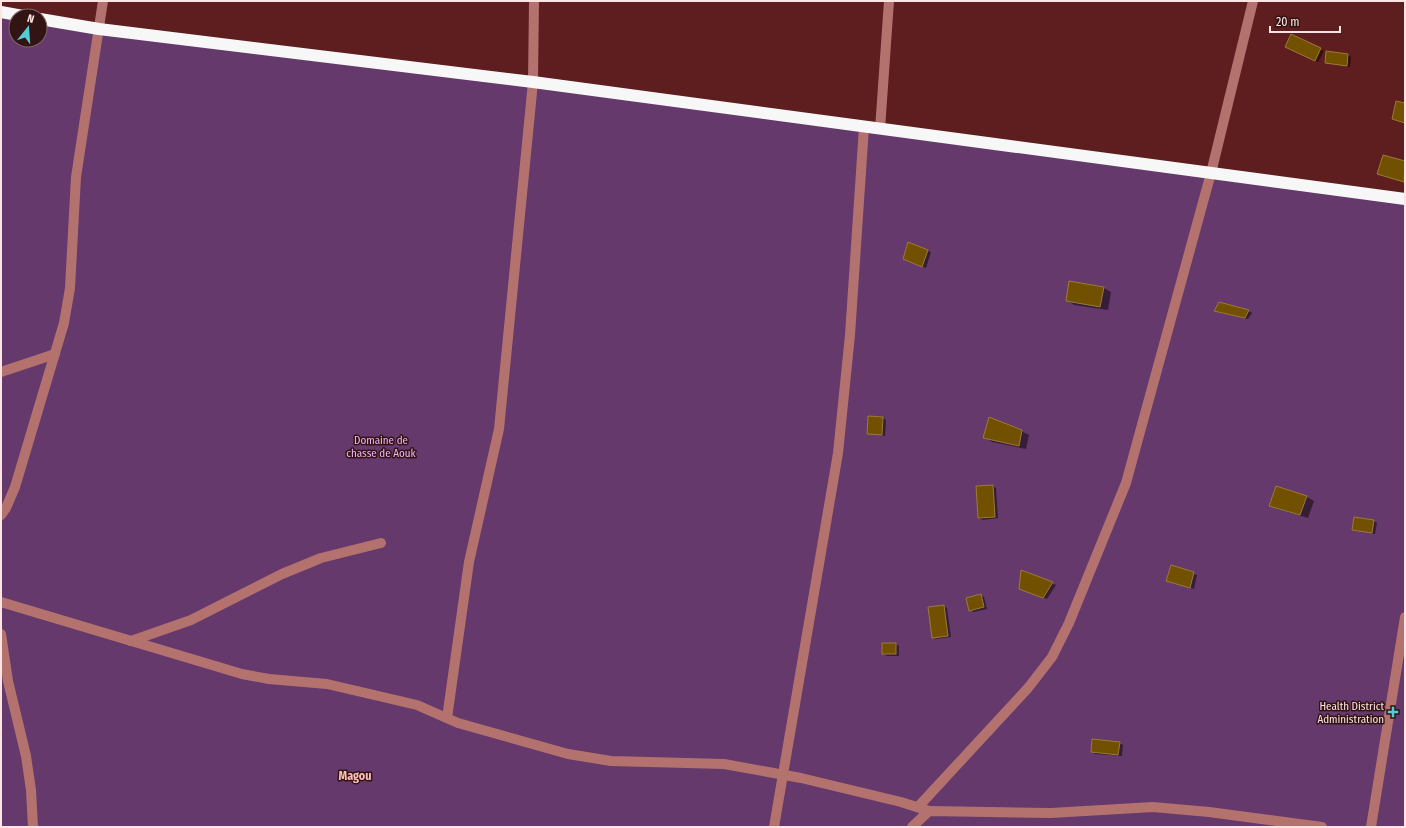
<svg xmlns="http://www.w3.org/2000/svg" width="1406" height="828" font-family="'Fira Sans Condensed',sans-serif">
  <rect width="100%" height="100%" fill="#5e1d1e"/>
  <path fill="#65396b" d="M1,12L16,16V40H40V19L1405,199V827H1Z"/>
  <g fill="#0007">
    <path d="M1291,35L1324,51L1318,62L1289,49Z"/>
    <path d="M1348,55L1351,57L1350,67L1326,62Z"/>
    <path d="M1383,156L1405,162V182L1378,174Z"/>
    <path d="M909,244L931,252L926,268L907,261Z"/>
    <path d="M1104,288L1111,292L1108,310L1074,305L1067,300Z"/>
    <path d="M1219,303L1249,311L1252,313L1248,319L1219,312L1216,311Z"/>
    <path d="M883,418L886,420L885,436L868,433Z"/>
    <path d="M1021,431L1029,435L1026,449L992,442L985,438Z"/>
    <path d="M993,486L996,488L998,518L983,520L979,518Z"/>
    <path d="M1276,488L1307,497L1314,501L1308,518L1278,509L1271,505Z"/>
    <path d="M1374,521L1377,523L1375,534L1354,529Z"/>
    <path d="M1171,567L1197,575L1194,589L1171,582Z"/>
    <path d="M1022,571L1056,585L1047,599L1023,590Z"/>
    <path d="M980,595L984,597L987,609L974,612L970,610Z"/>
    <path d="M944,606L947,608L951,637L936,639L933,637Z"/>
    <path d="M896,644L899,646V656H887L883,654Z"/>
    <path d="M1119,743L1123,745L1122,756L1095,754L1092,752Z"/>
  </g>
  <g fill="#715100" stroke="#9c7a37">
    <path d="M1291,34L1321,48L1315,61L1285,47Z"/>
    <path d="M1326,51L1348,54L1347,66L1325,63Z"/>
    <path d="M1396,101L1405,103V123L1392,119Z"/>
    <path d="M1383,155L1405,161L1404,182L1377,174Z"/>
    <path d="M908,242L928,250L922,267L903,259Z"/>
    <path d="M1069,281L1104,287L1100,307L1066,301Z"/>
    <path d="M1219,302L1249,310L1245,318L1214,311Z"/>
    <path d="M868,416L883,417L882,435L867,434Z"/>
    <path d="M989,417L1022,430L1019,446L983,438Z"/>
    <path d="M993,485L995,517L978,518L976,486Z"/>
    <path d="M1276,486L1307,496L1300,515L1269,506Z"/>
    <path d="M1354,517L1374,520L1372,533L1352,530Z"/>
    <path d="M1171,565L1194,572L1190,588L1166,581Z"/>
    <path d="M1021,570L1053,582L1043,598L1019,589Z"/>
    <path d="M981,594L984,607L969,611L966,598Z"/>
    <path d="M944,605L948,636L932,638L928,607Z"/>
    <rect x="882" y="643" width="14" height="11"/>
    <path d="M1092,739L1120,742L1118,755L1091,752Z"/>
  </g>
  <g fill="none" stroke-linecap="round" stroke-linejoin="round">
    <g stroke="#b4726f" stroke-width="10">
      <path d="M880,129L889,1"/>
      <path d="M1,372L55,354"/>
      <path d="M1,515L6,508L15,487L64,323L70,288L76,177L103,1"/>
      <path d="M1,602L242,674L269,679L327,684L417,705L458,723L568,754L611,761L724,764L801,778L901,802L929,811"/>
      <path d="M1,634L8,681L26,756L31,790L33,827"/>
      <path d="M131,641L191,620L282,574L321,558L381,543"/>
      <path d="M447,718L469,562L499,429L533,82L534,1"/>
      <path d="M918,807L1028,688L1052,657L1069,623L1126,483L1211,173L1253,1"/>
      <path d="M774,827L838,453L850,335L864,127"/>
      <path d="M912,827L929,811L1051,813L1153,807L1209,812L1322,827"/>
      <path d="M1371,827L1405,617"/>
    </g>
    <g stroke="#f7f7f7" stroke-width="12">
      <path d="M1,12L23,16"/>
      <path d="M40,19L99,29L533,82L1405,199"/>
    </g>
  </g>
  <path fill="#52ccd6" stroke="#311413" stroke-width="1.5" d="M1391 706h4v4h4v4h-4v4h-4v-4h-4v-4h4z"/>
  <g text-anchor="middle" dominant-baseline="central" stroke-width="3" stroke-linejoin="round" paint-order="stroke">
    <g font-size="11" fill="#f6b3ff" stroke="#311413">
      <text x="381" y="440">Domaine de<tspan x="381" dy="13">chasse de Aouk</tspan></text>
    </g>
    <g font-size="11" fill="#fee4e2" stroke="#311413" text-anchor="end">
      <text x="1384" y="706">Health District<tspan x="1384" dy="13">Administration</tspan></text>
    </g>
    <g font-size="12" font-weight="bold" fill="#ffbeba" stroke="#311413">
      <text x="355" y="776">Magou</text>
    </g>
  </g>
  <rect width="1406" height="828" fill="none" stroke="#fee4e2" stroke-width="4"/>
  <g transform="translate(28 28) rotate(17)"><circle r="19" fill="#311413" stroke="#836766"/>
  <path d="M0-3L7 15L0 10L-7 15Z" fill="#52ccd6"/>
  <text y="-6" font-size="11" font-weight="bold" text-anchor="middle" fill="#fee4e2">N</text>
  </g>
  <path d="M1270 26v6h70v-6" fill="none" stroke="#fee4e2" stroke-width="2"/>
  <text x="1276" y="26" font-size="12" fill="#fee4e2" stroke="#311413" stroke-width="3" paint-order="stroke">20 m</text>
</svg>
